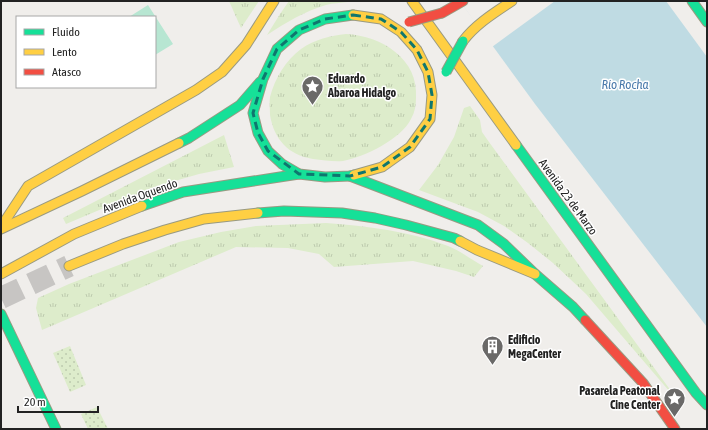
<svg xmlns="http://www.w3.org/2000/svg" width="708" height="430" font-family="'Asap Condensed',sans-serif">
  <defs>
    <pattern id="grass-tufts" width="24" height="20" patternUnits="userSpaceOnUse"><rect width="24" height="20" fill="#ddeccb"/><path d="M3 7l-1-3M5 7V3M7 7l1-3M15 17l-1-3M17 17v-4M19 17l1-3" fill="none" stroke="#bdcaae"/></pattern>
    <pattern id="garden-dots" width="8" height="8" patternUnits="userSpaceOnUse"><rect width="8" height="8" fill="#ddeccb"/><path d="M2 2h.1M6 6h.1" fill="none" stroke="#bdcaae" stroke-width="1.8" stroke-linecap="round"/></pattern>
  </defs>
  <rect width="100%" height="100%" fill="#f0eeeb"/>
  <g fill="url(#grass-tufts)">
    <path d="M229,1H259L241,28Z"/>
    <path d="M289,1H348V2C341,3 333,3 326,5C303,12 287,22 267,35L280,14Z"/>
    <path d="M346,34C382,36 419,59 416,98C416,105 415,112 411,119C401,139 365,157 343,161C334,162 323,160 313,159C288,155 274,139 270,115C270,109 269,102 270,97C275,78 286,60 301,49C315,39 330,36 346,34Z"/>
    <path d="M470,106L480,120L482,132L489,142L682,406L586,294L553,263L528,243L504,226L478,212L419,190L438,165L454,137L464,108Z"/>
    <path d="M224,135L234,167L199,174L154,187L66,224L63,218Z"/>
    <path d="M326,223C367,226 409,231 448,246C459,250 472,260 483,266L474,277L456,271L413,261L334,267L319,254L288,248L236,247L42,330L36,308L38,298L69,284L179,242L221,232L256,226Z"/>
  </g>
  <g fill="url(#garden-dots)">
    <path d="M70,346L86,385L70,392L53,353Z"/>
    <path d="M97,407L108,429H88L81,414Z"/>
  </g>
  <path fill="#b7e6d2" d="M148,5L173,44L155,55V17H129Z"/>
  <path fill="#bfdbe3" d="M460,1H666L707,57V327L535,104Z"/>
  <path fill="#f0eeeb" d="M460,1H555L492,47Z"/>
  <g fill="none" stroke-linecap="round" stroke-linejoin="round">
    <path stroke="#c7c5c3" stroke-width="22" stroke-dasharray="22 11" stroke-linecap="butt" d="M1,298L69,266"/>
    <defs>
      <g id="fast">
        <path d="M692,1L707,22"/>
        <path d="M353,15L325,19L299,30L277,49L263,79L253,113L258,133L268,151L282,164L299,174L325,177L350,176L354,175"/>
        <path d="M179,143L189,138L240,105L260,82"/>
        <path d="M516,145L696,393L707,405"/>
        <path d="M350,176L478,225L504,244L535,274L573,307L585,320"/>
        <path d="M142,206L183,192L299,174"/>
        <path d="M258,213L284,211L342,213L375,218L406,225L454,238L460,241"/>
        <path d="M1,314L56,429"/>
      </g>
      <g id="slow">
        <path d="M412,1L516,145"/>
        <path d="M353,15L381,19L401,32L417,50L428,72L432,95L430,119L410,147L382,167L354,175"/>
        <path d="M463,41C476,24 494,13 512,1"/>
        <path d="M1,227L28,186L196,90L222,72L246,45L274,1"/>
        <path d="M1,229L82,191L179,143"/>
        <path d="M460,241L477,250L535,274"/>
        <path d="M69,266L123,244L165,230L204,219L258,213"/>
        <path d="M1,274L74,234L142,206"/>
      </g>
      <g id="jam">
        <path d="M442,13L463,1"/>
        <path d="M585,320L643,383L675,429"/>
      </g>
    </defs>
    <use href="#fast" stroke="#999a82" stroke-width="11"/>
    <use href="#slow" stroke="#999a82" stroke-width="11"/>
    <use href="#jam" stroke="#999a82" stroke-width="11"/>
    <use href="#fast" stroke="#16e098" stroke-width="9"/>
    <use href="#slow" stroke="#ffcf43" stroke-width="9"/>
    <use href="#jam" stroke="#f24e42" stroke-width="9"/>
    <defs>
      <path id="fast-bridge" d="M446,72L463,41"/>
      <path id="jam-bridge" d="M409,22L442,13"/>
    </defs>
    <use href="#fast-bridge" stroke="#999a82" stroke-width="11" stroke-linecap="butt"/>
    <use href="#jam-bridge" stroke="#999a82" stroke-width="11" stroke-linecap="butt"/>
    <use href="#fast-bridge" stroke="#16e098" stroke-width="9"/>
    <use href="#jam-bridge" stroke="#f24e42" stroke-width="9"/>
  </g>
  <path fill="none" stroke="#0f766e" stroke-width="3" stroke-dasharray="8 5" stroke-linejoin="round" d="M353,15L381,19L401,32L417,50L428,72L432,95L430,119L410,147L382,167L350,176L299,174L268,151L258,133L253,113L263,79L277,49L299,30L325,19Z"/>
  <defs>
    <symbol id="sight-pin" viewBox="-11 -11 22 30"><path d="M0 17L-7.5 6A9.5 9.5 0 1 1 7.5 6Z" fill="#6a6968" stroke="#fff"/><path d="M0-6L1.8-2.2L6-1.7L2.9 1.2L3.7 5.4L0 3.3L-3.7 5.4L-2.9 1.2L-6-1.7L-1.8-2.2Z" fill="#fff"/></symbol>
    <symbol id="building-pin" viewBox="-11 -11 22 30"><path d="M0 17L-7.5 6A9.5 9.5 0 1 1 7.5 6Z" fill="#6a6968" stroke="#fff"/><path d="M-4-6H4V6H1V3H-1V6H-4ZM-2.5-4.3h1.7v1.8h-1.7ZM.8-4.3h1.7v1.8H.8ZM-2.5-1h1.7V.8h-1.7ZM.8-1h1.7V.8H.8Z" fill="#fff"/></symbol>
  </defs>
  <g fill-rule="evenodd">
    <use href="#sight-pin" x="300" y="74" width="25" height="34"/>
    <use href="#building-pin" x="480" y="334" width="25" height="34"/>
    <use href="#sight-pin" x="662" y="386" width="25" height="34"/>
  </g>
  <g text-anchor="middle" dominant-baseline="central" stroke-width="3" stroke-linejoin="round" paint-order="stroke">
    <g font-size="12" font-weight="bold" fill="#222" stroke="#fff" text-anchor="start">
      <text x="328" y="79">Eduardo<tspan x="328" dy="14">Abaroa Hidalgo</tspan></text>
      <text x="508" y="340">Edificio<tspan x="508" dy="14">MegaCenter</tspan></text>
      <text x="660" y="391" text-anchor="end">Pasarela Peatonal<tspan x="660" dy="14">Cine Center</tspan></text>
    </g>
    <g font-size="12" fill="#222" stroke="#fff">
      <text transform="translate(140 196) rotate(-20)">Avenida Oquendo</text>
      <text transform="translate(568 197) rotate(54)">Avenida 23 de Marzo</text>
    </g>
    <g font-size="13" font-style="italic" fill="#4a7aab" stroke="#fff">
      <text x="625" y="84">Río Rocha</text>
    </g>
  </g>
  <rect width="708" height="430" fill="none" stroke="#222222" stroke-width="4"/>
  <rect x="16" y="16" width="140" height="72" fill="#ffffff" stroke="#a7a7a7"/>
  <rect x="24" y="29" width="20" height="6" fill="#16e098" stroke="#a7a7a7"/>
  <text x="52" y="36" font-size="12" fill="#222222">Fluido</text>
  <rect x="24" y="49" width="20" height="6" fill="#ffcf43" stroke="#a7a7a7"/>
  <text x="52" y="56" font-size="12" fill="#222222">Lento</text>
  <rect x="24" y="69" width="20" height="6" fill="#f24e42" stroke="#a7a7a7"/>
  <text x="52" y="76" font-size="12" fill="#222222">Atasco</text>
  <path d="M18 406v6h80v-6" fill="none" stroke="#222222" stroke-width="2"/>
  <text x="24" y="406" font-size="12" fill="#222222" stroke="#ffffff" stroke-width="3" paint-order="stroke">20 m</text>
</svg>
